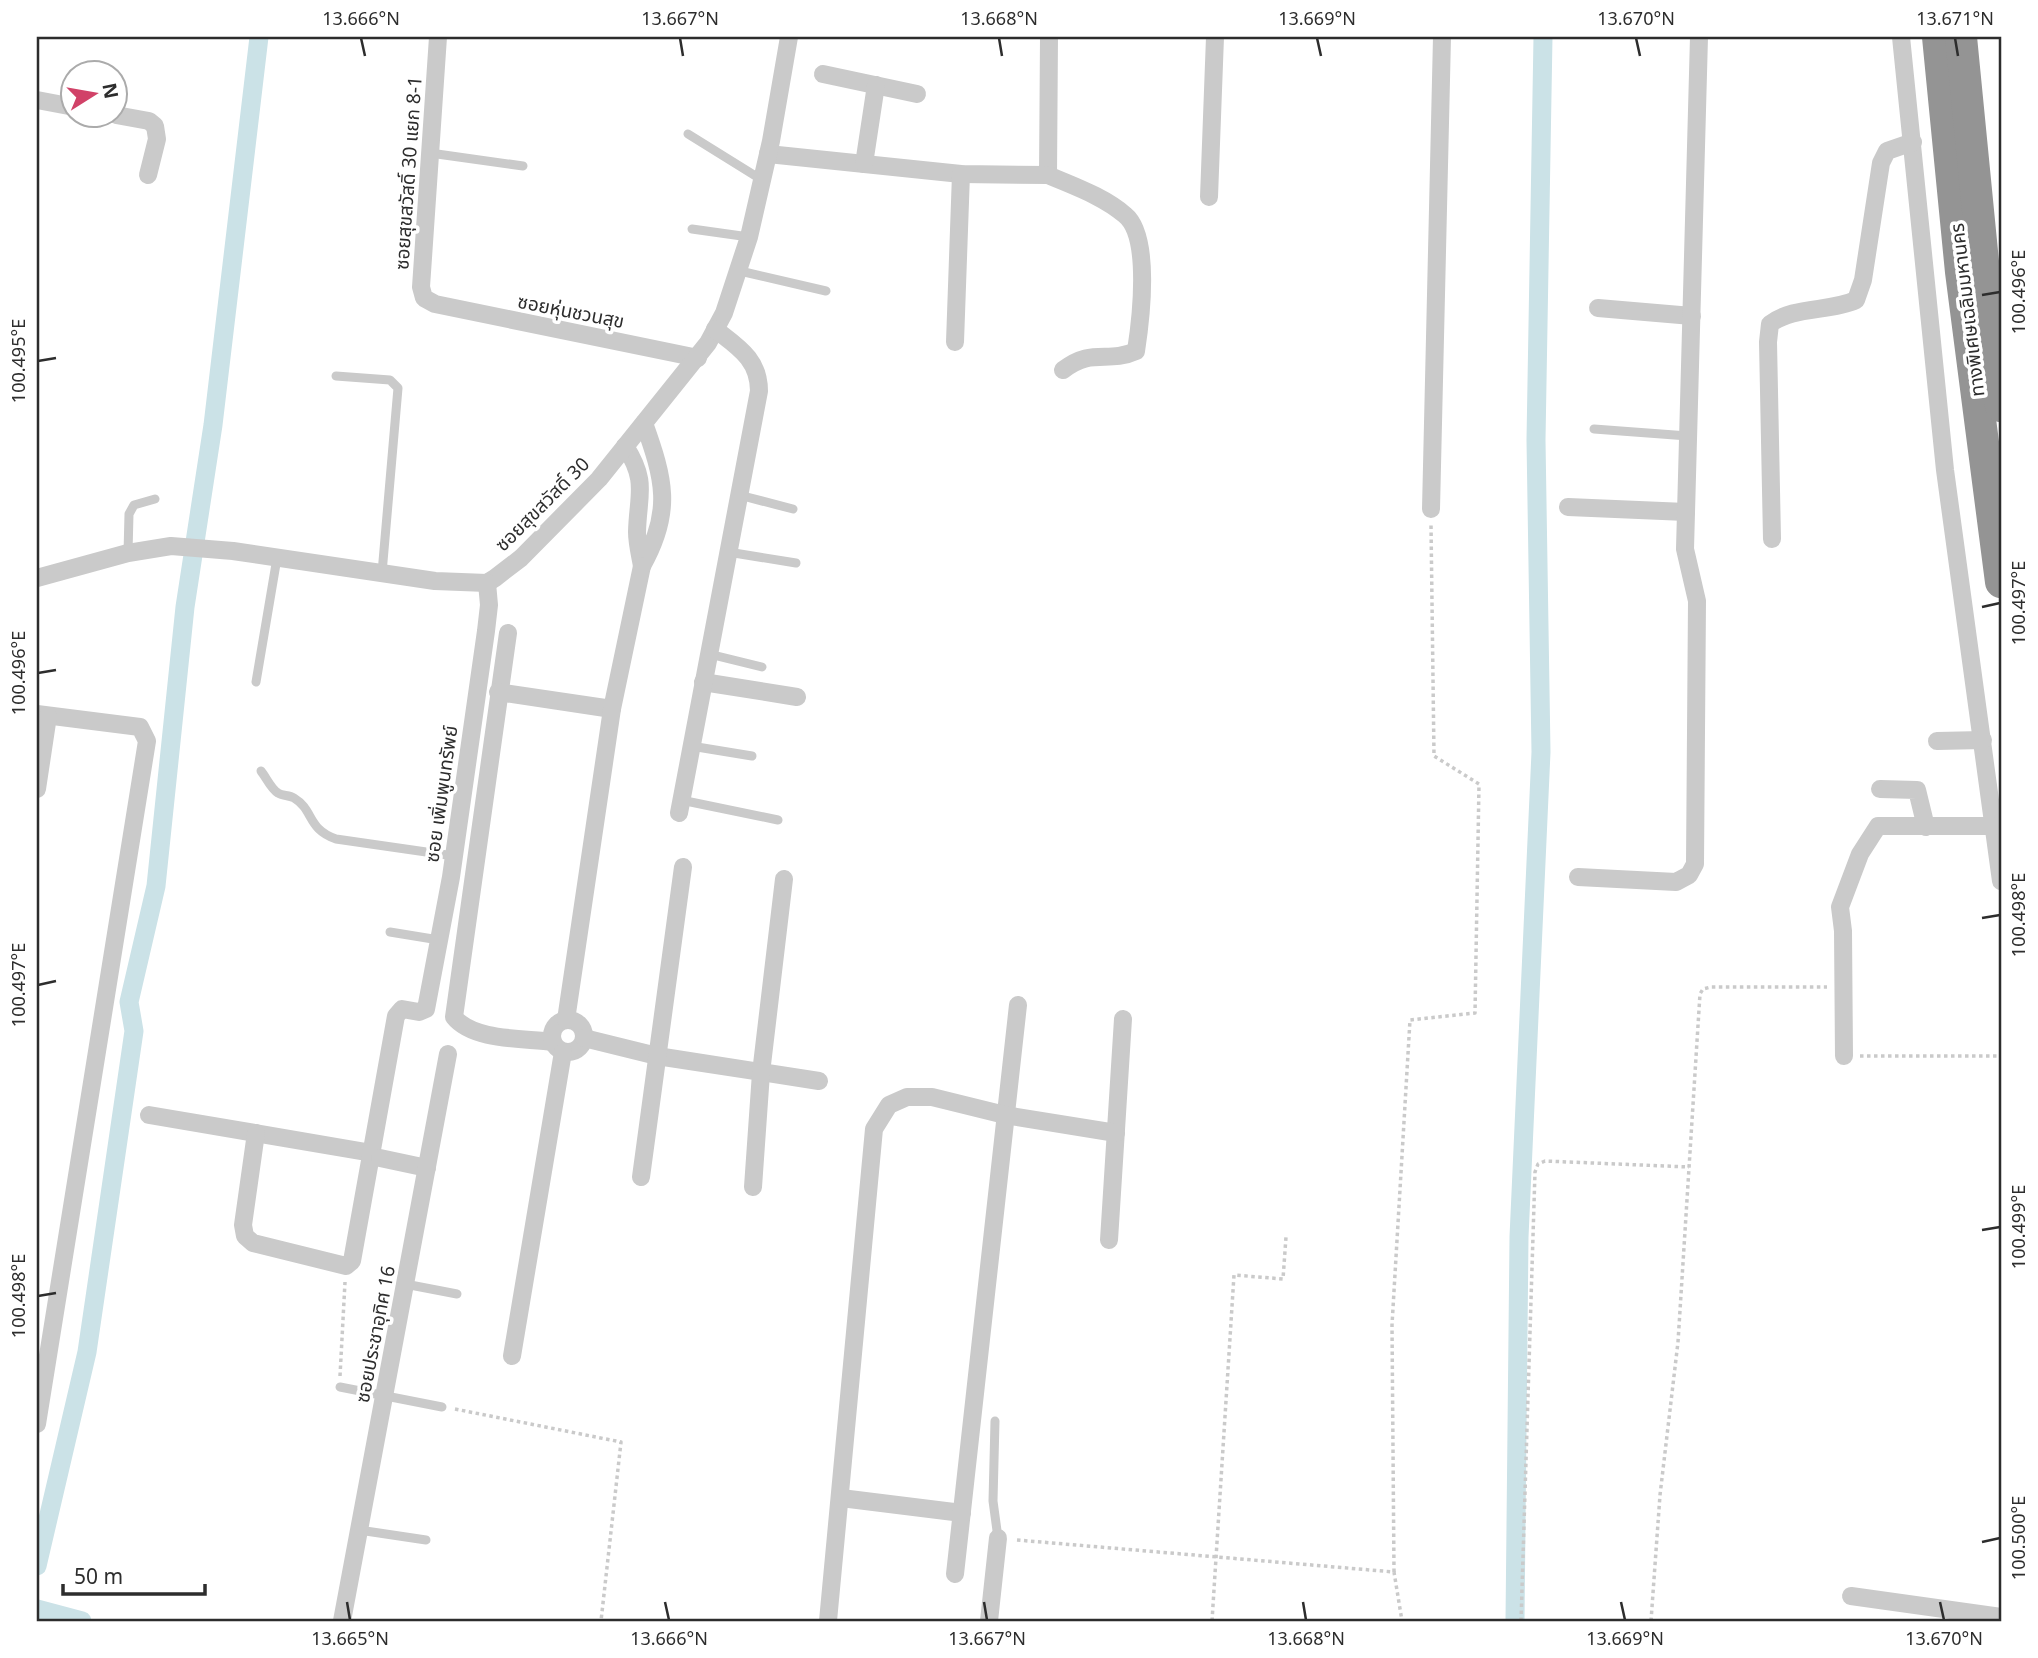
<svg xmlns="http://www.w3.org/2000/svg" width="2038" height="1658" font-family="'Noto Sans','Noto Sans Thai',sans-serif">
  <rect width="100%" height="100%" fill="#fff"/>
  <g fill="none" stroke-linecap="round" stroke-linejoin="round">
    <g stroke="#cbe2e7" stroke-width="19">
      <path d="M37,1566L87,1352L134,1031L129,1002L156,886L185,607L213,425L259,37"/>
      <path d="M37,1609L82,1621"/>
      <path d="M1515,1621L1519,1237L1541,752L1536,440L1543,37"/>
    </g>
    <g stroke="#cacaca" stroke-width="3.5" stroke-dasharray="3.5 3.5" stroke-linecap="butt">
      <path d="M1860,1056H2001"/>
      <path d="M340,1376L345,1282"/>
      <path d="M455,1409L621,1442L601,1621"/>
      <path d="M1017,1540L1394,1572L1402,1621"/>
      <path d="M1394,1572L1392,1325L1410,1020L1475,1013L1479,784L1434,756L1431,525"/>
      <path d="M1212,1621L1234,1275L1283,1279L1286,1237"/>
      <path d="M1521,1621L1535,1172L1538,1164L1545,1161L1689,1167"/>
      <path d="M1651,1621L1660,1495L1678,1342L1700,994L1703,989L1711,987H1827"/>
    </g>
    <g stroke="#cacaca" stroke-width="9">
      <path d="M688,134L762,180"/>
      <path d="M430,153L523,166"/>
      <path d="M692,229L749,237"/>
      <path d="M740,271L826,291"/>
      <path d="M336,376L390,380L398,388L382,573"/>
      <path d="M1594,429L1688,436"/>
      <path d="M739,495L793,509"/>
      <path d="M728,552L796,563"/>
      <path d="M128,553L129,514L134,505L155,499"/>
      <path d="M709,654L762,667"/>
      <path d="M256,682L277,558"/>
      <path d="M691,746L752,756"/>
      <path d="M261,771C266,777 271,789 278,793C282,796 289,795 294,798C314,810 307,829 336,839L454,856"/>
      <path d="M681,800L778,820"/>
      <path d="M390,932L439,940"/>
      <path d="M405,1284L457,1294"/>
      <path d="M340,1387L442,1407"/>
      <path d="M995,1421L993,1501L998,1538"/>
      <path d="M359,1530L426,1540"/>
    </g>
    <g stroke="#cacaca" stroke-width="18">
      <path d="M438,37L421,287L424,298L435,304L698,358"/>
      <path d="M1901,37L1945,470L2001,881"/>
      <path d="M823,74L917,94"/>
      <path d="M37,100L74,107"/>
      <path d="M116,115L149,121L155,126L157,139L148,175"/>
      <path d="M768,154L961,174L1048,175L1049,37"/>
      <path d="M864,164L876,85"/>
      <path d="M1048,175C1073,186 1103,196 1125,215C1151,236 1141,319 1136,351C1107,364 1093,347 1063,370"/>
      <path d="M1209,197L1215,37"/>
      <path d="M1598,308L1692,316"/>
      <path d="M955,342L961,174"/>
      <path d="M625,446C648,482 638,494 637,532C637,543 640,555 642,566C673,511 664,479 644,423"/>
      <path d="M1568,507L1686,512"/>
      <path d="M1431,509L1442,37"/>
      <path d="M1772,539L1768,342L1770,324C1793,306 1830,312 1856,300L1863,280L1881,163L1887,151L1913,142"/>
      <path d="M37,578L128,553L171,546L233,551L435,581L487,583L495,578L521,558L599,479L708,343L724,313L749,237L771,141L789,37"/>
      <path d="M508,633L454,1017C473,1041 524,1038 553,1042"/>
      <path d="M703,682L797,697"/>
      <path d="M498,692L612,709"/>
      <path d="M37,714L140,727L147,741L37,1424"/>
      <path d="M1937,741L1983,740"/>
      <path d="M37,789L48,716"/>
      <path d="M1880,789L1917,790L1926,827"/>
      <path d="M679,813L759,391C759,359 738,347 715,329"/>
      <path d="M1578,877L1676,882L1689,875L1695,864L1697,601L1685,549L1699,37"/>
      <circle cx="568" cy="1036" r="16"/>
      <path d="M566,1020L612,709L642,566"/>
      <path d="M584,1038L657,1056L819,1081"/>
      <path d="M1844,1056L1843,931L1840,907L1860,854L1878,826H1994"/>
      <path d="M149,1115L372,1153"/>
      <path d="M256,1133L243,1225L245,1236L253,1243L346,1266L352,1261L396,1016L402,1009L419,1012L426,1009L451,877L486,631L489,605L487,583"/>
      <path d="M380,1158L427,1168"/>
      <path d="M641,1177L683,867"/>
      <path d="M753,1187L761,1073L784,879"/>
      <path d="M1109,1240L1123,1019"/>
      <path d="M512,1356L563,1052"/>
      <path d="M841,1498L962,1513"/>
      <path d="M955,1574L1018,1005"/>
      <path d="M1851,1596L2001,1617"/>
      <path d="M342,1621L448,1054"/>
      <path d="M828,1621L874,1129L889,1105L907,1097H932L1005,1115L1116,1133"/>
      <path d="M989,1621L998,1538"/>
    </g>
    <g stroke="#949494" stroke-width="32">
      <path d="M1938,37L1961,272L2001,582"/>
      <path d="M1961,37L1985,282L2001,406"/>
    </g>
  </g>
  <path fill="none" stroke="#2d2d2d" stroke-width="2.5" d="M361,38L365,56M680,38L683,56M999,38L1002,56M1317,38L1321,56M1636,38L1640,56M1955,38L1958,56M1982,295L2000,292M38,361L56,358M1982,607L2000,603M38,673L56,670M1982,918L2000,915M38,985L56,981M1982,1230L2000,1227M38,1296L56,1293M1982,1542L2000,1538M347,1602L350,1620M665,1602L669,1620M984,1602L987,1620M1303,1602L1306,1620M1621,1602L1625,1620M1940,1602L1944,1620"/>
  <g text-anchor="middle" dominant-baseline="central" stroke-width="7" stroke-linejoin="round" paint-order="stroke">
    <g font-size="19" fill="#2d2d2d" stroke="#fff">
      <text transform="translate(408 173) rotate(-86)">ซอยสุขสวัสดิ์ 30 แยก 8-1</text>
      <text transform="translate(1967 310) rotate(-97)">ทางพิเศษเฉลิมมหานคร</text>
      <text transform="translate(571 311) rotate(11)">ซอยหุ่นชวนสุข</text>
      <text transform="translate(542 504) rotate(-45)">ซอยสุขสวัสดิ์ 30</text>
      <text transform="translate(441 794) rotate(-82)">ซอย เพิ่มพูนทรัพย์</text>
      <text transform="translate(375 1334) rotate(-79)">ซอยประชาอุทิศ 16</text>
    </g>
  </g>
  <rect width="2038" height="1658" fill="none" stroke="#ffffff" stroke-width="77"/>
  <g transform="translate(94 94) rotate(79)"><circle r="33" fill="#ffffff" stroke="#ababab" stroke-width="2"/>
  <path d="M0-5L12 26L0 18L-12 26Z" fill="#d14268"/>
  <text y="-10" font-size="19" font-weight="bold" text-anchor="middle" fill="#2d2d2d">N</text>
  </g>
  <path d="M63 1584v10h142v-10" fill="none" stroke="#2d2d2d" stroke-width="3.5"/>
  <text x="74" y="1584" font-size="21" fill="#2d2d2d" stroke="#ffffff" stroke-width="5" paint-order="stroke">50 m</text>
  <rect x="38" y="38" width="1962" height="1582" fill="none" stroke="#2d2d2d" stroke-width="2.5"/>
  <g font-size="18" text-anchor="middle" fill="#2d2d2d">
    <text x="361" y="25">13.666°N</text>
    <text x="680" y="25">13.667°N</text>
    <text x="999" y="25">13.668°N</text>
    <text x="1317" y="25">13.669°N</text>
    <text x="1636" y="25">13.670°N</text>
    <text x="1955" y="25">13.671°N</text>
    <text transform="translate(2019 292) rotate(-90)" y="6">100.496°E</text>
    <text transform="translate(19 361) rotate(-90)" y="6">100.495°E</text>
    <text transform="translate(2019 603) rotate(-90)" y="6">100.497°E</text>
    <text transform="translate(19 673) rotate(-90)" y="6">100.496°E</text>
    <text transform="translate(2019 915) rotate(-90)" y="6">100.498°E</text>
    <text transform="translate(19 985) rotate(-90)" y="6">100.497°E</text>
    <text transform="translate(2019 1227) rotate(-90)" y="6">100.499°E</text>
    <text transform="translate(19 1296) rotate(-90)" y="6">100.498°E</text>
    <text transform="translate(2019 1538) rotate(-90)" y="6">100.500°E</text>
    <text x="350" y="1645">13.665°N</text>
    <text x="669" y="1645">13.666°N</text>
    <text x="987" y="1645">13.667°N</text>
    <text x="1306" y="1645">13.668°N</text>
    <text x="1625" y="1645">13.669°N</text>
    <text x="1944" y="1645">13.670°N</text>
  </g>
</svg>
